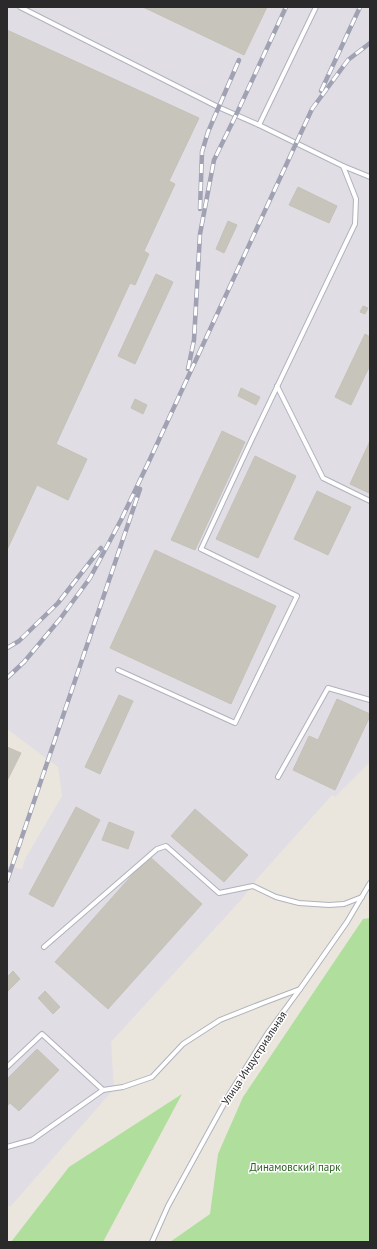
<svg xmlns="http://www.w3.org/2000/svg" width="377" height="1249" font-family="'PT Sans',sans-serif">
  <rect width="100%" height="100%" fill="#ebe6dd"/>
  <path fill="#e0dde4" d="M7,7H370V762L335,797L332,795L256,880L241,900L111,1042L114,1089L10,1207L7,1204V866L22,869L25,859L62,796L58,767L7,729Z"/>
  <g fill="#afde9d">
    <path d="M370,918V1242H170L210,1214L218,1154L243,1097L363,919Z"/>
    <path d="M182,1094L103,1242H11L69,1167Z"/>
  </g>
  <g fill="#c7c4bb" stroke="#c6c2b7">
    <path d="M143,7H267L244,55Z"/>
    <path d="M7,30L199,118L169,181L175,184L144,251L149,254L135,285L130,283L56,444L87,459L68,500L37,485L7,550Z"/>
    <path d="M298,187L337,206L329,223L289,205Z"/>
    <path d="M228,221L237,225L224,253L216,249Z"/>
    <path d="M156,274L173,282L135,364L118,356Z"/>
    <path d="M363,306L368,308L365,314L360,312Z"/>
    <path d="M365,334L370,337V365L351,405L335,397Z"/>
    <path d="M241,388L260,397L256,405L238,396Z"/>
    <path d="M135,399L147,405L143,414L131,408Z"/>
    <path d="M222,431L245,442L195,550L171,540Z"/>
    <path d="M370,441V490L369,493L350,484Z"/>
    <path d="M255,456L296,476L258,558L216,539Z"/>
    <path d="M317,491L351,507L328,555L294,539Z"/>
    <path d="M155,550L276,606L231,704L110,648Z"/>
    <path d="M119,695L133,701L100,774L85,767Z"/>
    <path d="M337,699L370,714V716L335,790L293,770L309,736L318,740Z"/>
    <path d="M7,747L21,753L7,781Z"/>
    <path d="M76,807L100,820L53,907L29,894Z"/>
    <path d="M195,809L248,855L224,882L171,836Z"/>
    <path d="M109,822L134,832L128,849L102,840Z"/>
    <path d="M149,856L202,904L108,1009L55,962Z"/>
    <path d="M13,971L20,979L7,992V977Z"/>
    <path d="M45,991L60,1007L53,1014L38,998Z"/>
    <path d="M37,1049L59,1070L19,1111L10,1103L7,1106V1079Z"/>
  </g>
  <g fill="none" stroke-linecap="round" stroke-linejoin="round">
    <defs>
      <g id="service">
        <path d="M20,7L218,107L259,125L343,166L370,177"/>
        <path d="M259,125L316,7"/>
        <path d="M277,386L323,478L370,501"/>
        <path d="M118,670L235,723L297,596L201,549L252,439L355,224L356,199L343,166"/>
        <path d="M278,777L328,688L370,700"/>
        <path d="M44,947L157,849L166,846L219,893L253,886L276,897L299,903L329,905L344,904L362,897"/>
        <path d="M7,1067L42,1034L103,1090L123,1087L152,1077L183,1044L220,1020L263,1003L300,989"/>
        <path d="M7,1147L32,1140L103,1090"/>
        <path d="M152,1242L168,1206L230,1093L267,1034L300,989L347,922L370,883"/>
      </g>
    </defs>
    <use href="#service" stroke="#b0b2bd" stroke-width="6"/>
    <use href="#service" stroke="#fff" stroke-width="4"/>
    <defs>
      <g id="rail">
        <path d="M321,91L360,7"/>
        <path d="M200,209L202,152L208,132L239,60"/>
        <path d="M188,369L194,340L200,234L214,160L236,115L286,7"/>
        <path d="M7,648L19,641L58,603L101,548"/>
        <path d="M7,678L24,662L60,619L90,578L121,520L151,457L312,109L348,60L370,43"/>
        <path d="M7,881L140,489"/>
      </g>
    </defs>
    <use href="#rail" stroke="#a0a2b3" stroke-width="4.5"/>
    <use href="#rail" stroke="#fff" stroke-width="3" stroke-dasharray="9" stroke-linecap="butt"/>
  </g>
  <g text-anchor="middle" dominant-baseline="central" stroke-width="3" stroke-linejoin="round" paint-order="stroke">
    <g font-size="11" fill="#2a2a2a" stroke="#fff">
      <text transform="translate(254 1058) rotate(-57)">Улица Индустриальная</text>
    </g>
    <g font-size="11" fill="#28621f" stroke="#fff">
      <text x="295" y="1167">Динамовский парк</text>
    </g>
  </g>
  <rect width="377" height="1249" fill="none" stroke="#2a2a2a" stroke-width="16"/>
</svg>
